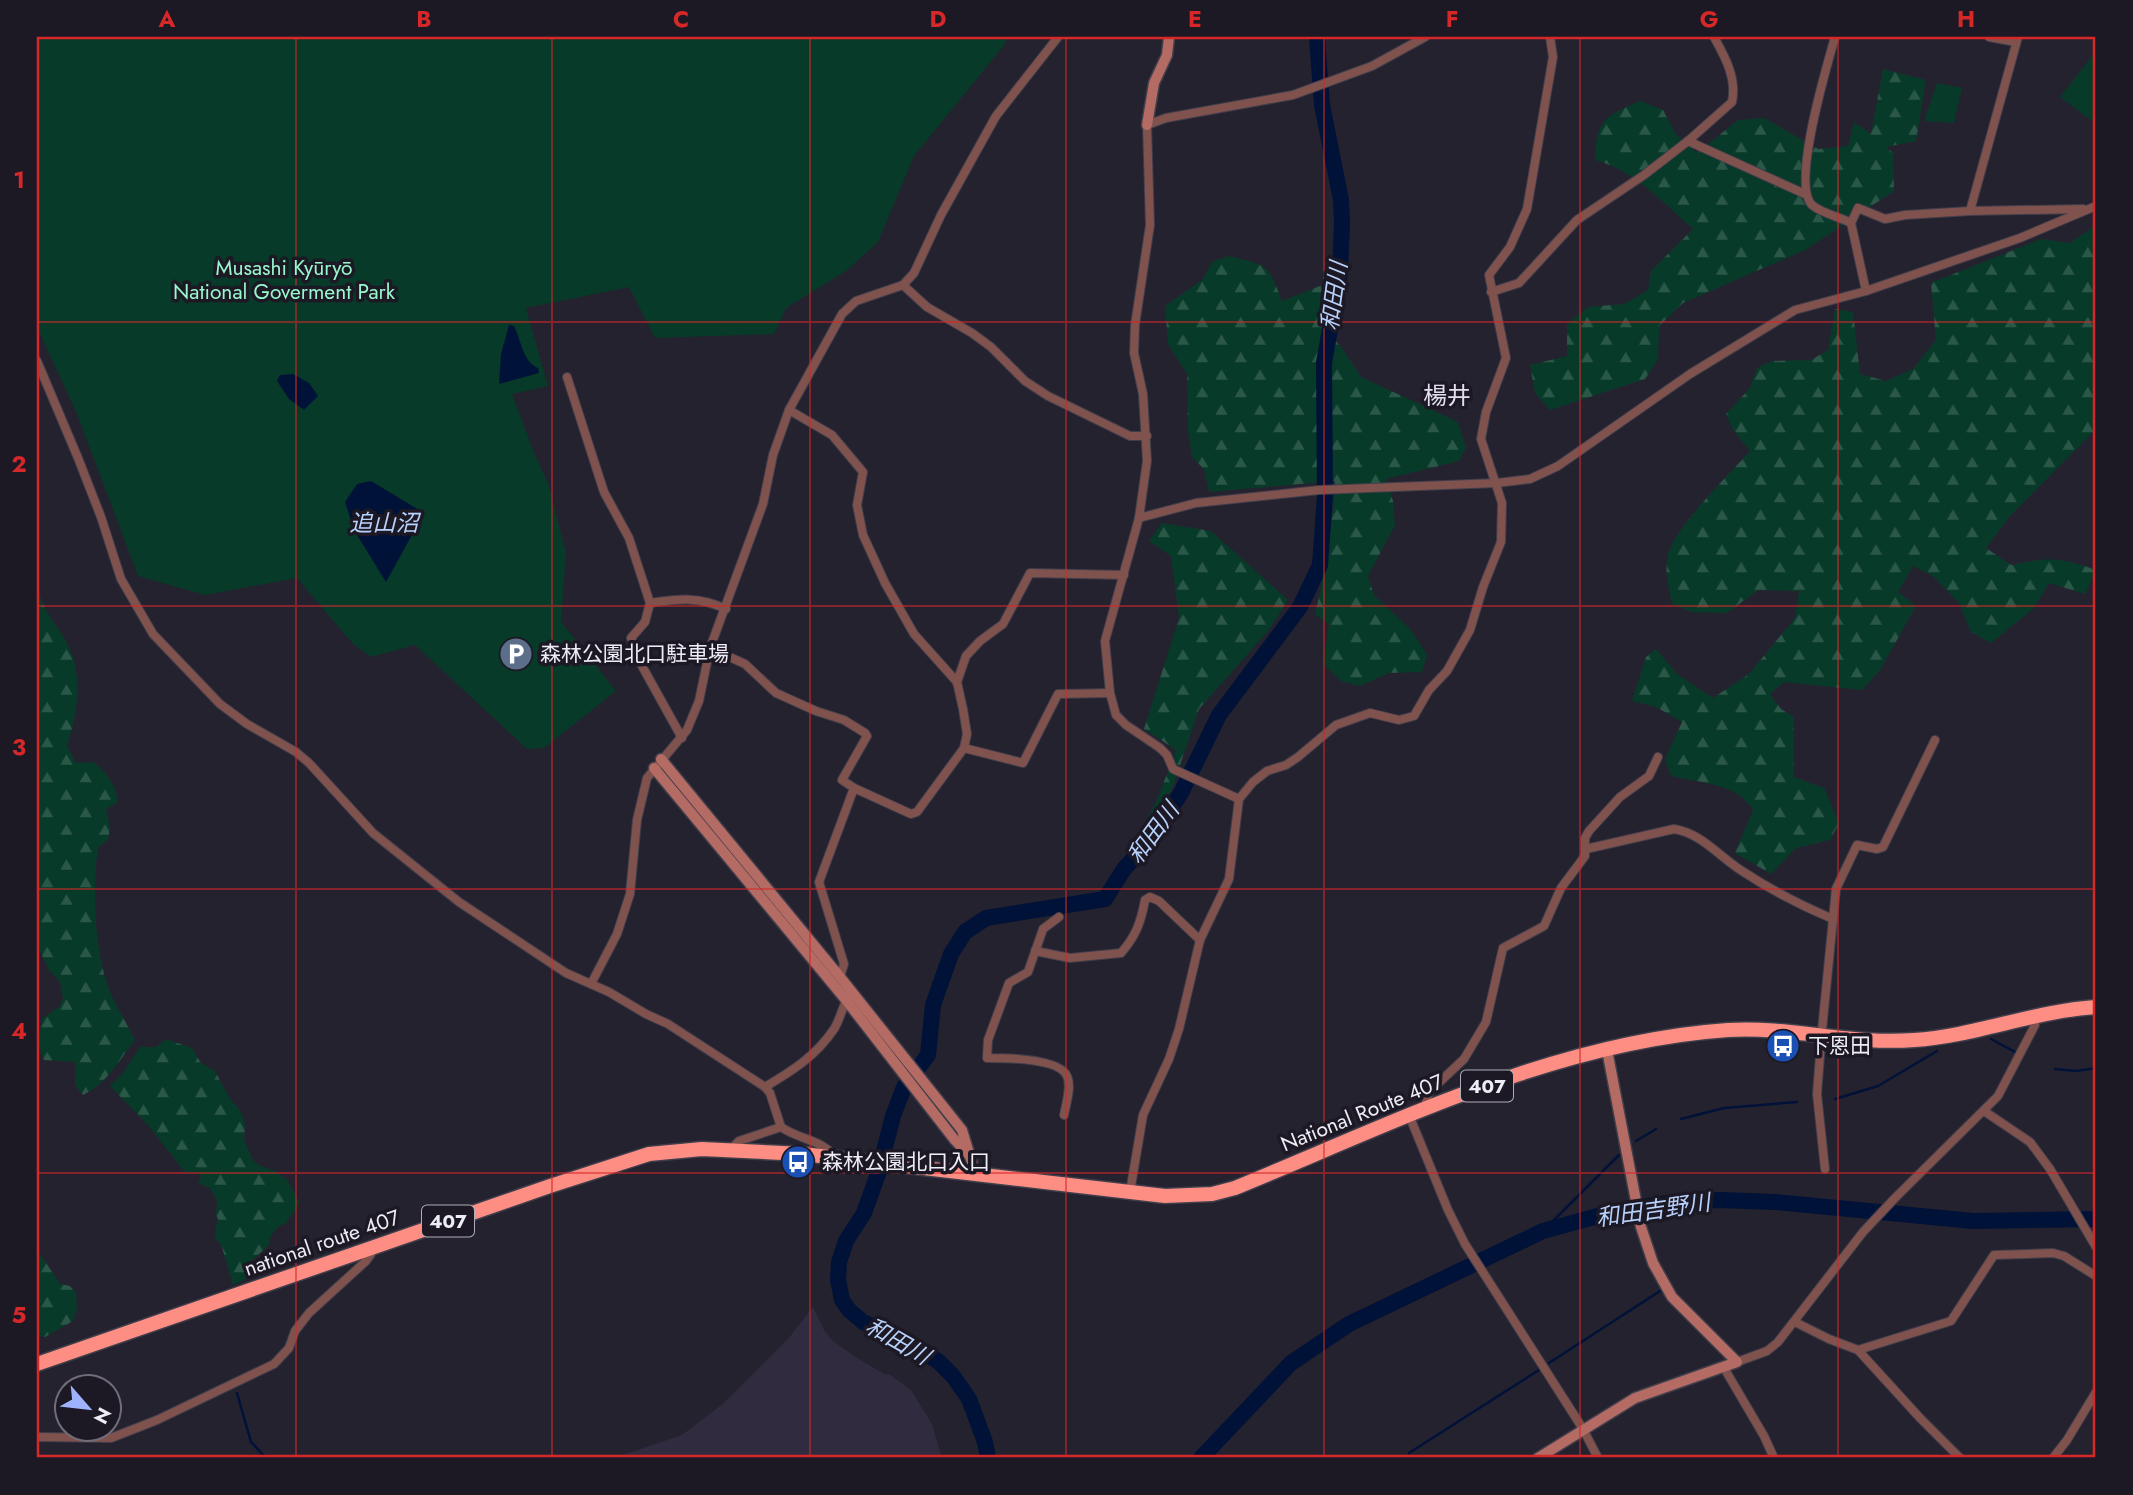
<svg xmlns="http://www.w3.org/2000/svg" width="2133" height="1495" font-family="Jost,'Noto Sans JP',sans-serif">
  <defs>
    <pattern id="forest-firs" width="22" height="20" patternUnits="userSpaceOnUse" patternTransform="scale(1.75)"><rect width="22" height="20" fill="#073a28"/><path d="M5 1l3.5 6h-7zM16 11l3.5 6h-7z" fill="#2b5748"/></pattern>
  </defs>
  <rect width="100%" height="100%" fill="#25222f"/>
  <path fill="#302b3e" d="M813,1307L824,1330L833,1341L857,1358L886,1375L889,1374L911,1390L932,1424L942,1458H614L682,1435L724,1403L788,1339Z"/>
  <g fill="url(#forest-firs)">
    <path d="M1883,69L1926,80L1916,141L1886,147L1893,153L1894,191L1805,250L1683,303L1659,326L1658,359L1645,379L1550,410L1535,393L1530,365L1567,356V324L1588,307L1624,304L1648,290L1651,271L1693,229C1664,203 1633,170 1595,160C1596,120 1605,116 1640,101L1663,110L1675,133L1697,153L1738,120L1764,118L1818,149L1848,146L1854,122L1871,134Z"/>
    <path d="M2096,225V429L2011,515L1986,548L2011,565C2047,557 2061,557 2096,570L2085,594L2049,583L2034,608L1991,643L1971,632L1959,603L1933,576L1913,566L1898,592L1916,606L1880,670L1862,690L1784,682L1770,694L1781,709L1794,717V777L1824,788L1839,823L1830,840L1796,848L1771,874L1735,853L1753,810C1737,783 1700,783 1671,776L1665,759L1682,722L1656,707L1632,701L1646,657L1656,649L1677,674L1713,698L1749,674L1795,618L1799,591L1758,590L1727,613L1692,612L1672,604C1669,588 1664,571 1668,554C1676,526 1729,475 1750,451L1733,430L1726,414L1750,388L1757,368L1772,361L1811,360L1828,350L1835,309L1853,312L1860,374L1886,381L1913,369L1936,340L1931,283L2041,239L2070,243Z"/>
    <path d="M1229,256C1267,265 1268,264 1282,301L1325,284L1320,323L1341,347L1361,377L1458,422L1466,448L1459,461L1386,479L1393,501L1395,525L1368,576L1374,595L1411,630L1427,655L1422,672L1389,673L1360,686L1341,681L1323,664L1329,625L1315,614C1326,570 1332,527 1335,481L1209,492L1204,469L1192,457L1188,431L1187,374L1168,344L1165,306L1202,280L1213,261Z"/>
    <path d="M1162,523L1211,531L1288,600L1268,631L1199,709L1173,786L1154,823L1143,825L1157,800L1176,750L1144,729L1179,618L1171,556L1149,541Z"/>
    <path d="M37,579C40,608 50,615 64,638C85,673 78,710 67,746L76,763L94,762C109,776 114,782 118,802L106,809L110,827L108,840L98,847C92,889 94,951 110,992C117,1008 127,1024 135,1040C119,1060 108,1083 83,1095L75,1085V1062L44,1060L38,1045L42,1019L60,1006L63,998L60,982L49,970L37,945Z"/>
    <path d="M166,1039L192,1048L201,1063L215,1071L230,1099L240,1110L245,1124L244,1140L253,1160L260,1166L276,1171L287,1180L300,1203L285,1224L279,1226L271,1235L269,1245L248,1264V1278L233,1285L221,1244L216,1240L215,1231L218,1219L216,1215L217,1201L210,1188L198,1183L201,1178L200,1174L184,1171L147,1124L110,1086L123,1073L140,1047H156Z"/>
    <path d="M37,1249L60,1284L70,1286L76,1292L77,1309L73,1321L45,1337L37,1336Z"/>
  </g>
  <g fill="#073a28">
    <path d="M37,37H1006L1005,44L914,156L878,242L846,271L786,308L774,334L655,338L629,287L526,308L548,386L512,394L534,453L548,483L566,553L561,622L616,691L544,748L527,749L415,645L371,657L353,644L297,578L205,595L138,576L77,414L37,327Z"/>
    <path d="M2096,51V124L2060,97Z"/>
    <path d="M1937,83L1962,88L1954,123L1924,121Z"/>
  </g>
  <g fill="#001237">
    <path d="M509,325L514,326C521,340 523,362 538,368L539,373L499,384L501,354Z"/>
    <path d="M293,374L309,383L318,396L304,410L289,399L277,381L280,375Z"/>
    <path d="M371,481L424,513L386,582L354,530L345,502L357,484Z"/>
  </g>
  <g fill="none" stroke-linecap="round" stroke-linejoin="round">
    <g stroke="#001237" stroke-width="2.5">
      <path d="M1991,1039L2015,1052"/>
      <path d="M2055,1069L2076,1071L2096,1068"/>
      <path d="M1835,1099L1878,1086L1937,1051"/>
      <path d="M1681,1119L1724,1108L1797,1102"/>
      <path d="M1636,1141L1656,1129"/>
      <path d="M1543,1231L1619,1155"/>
      <path d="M1549,1363L1660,1291"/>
      <path d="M237,1393L251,1442L266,1458"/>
      <path d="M1409,1453L1539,1370"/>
      <path d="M1401,1458L1403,1457"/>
    </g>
    <g stroke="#001237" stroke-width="16">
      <path d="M988,1458L985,1442L969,1399L953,1376L939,1362L918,1348L863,1322L849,1310L842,1300L838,1280L839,1262L846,1241L864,1213L878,1174L893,1116L904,1087L928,1055L933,1005L951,954L965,932L986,918L1105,899L1124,869L1145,846L1181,793L1219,715L1300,607L1320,565L1325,496L1324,363L1340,273L1342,223L1341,200L1322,105L1317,37"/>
      <path d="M1201,1458L1291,1363L1349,1324L1543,1231L1616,1211L1668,1203L1720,1200L1775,1202L1973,1221L2096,1219"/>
    </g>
    <defs>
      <g id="street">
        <path d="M1835,37C1827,66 1791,184 1812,205C1821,213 1840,217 1851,223L1866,291"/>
        <path d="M1989,37L2016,42"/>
        <path d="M2018,37L1970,211L2083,209"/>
        <path d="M1688,141L1805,194"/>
        <path d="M1851,223L1858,208L1885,219L1905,215L1970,211"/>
        <path d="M903,285L927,307L972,333L991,347L1025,381L1048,396L1130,436H1147"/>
        <path d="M1491,292L1519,283L1577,220L1644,175L1688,141L1732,102C1737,78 1725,57 1714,37"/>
        <path d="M37,361L78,458L101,517L121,579L153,634L220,704L247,724L296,752L309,763L373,833L459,902L566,973L609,992L646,1014L668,1024L765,1087L770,1093L781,1127"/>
        <path d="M567,377L604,492L629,538L650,603L645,622L631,638L642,666L682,738"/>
        <path d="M789,410L832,435L863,472L857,505L863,535L885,583L914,634L957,682L963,709L967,734L964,748L917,812L911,814L854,788L819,882L844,964L840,977"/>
        <path d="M1139,518L1196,503L1319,490L1497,483L1530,479L1558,466L1690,374L1795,310L1866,291L2020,238L2096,206"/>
        <path d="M650,603C679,599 699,596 726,609"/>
        <path d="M710,648L745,664L776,693L816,711L844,720L865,733L867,736L842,780L854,788"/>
        <path d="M957,682L966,656L980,641L1003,624L1030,573L1124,575"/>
        <path d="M964,748L1023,763L1058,694L1110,693"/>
        <path d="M1239,799L1173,769L1167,755L1160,748L1126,725L1116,715L1110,693L1105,641L1139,518L1147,461L1143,394L1134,353L1135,325L1150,225L1147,125L1166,118L1293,95L1372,66L1425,37"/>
        <path d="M1586,849L1674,829C1703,834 1718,856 1742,871C1771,890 1802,906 1833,919"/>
        <path d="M1059,917L1043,929L1028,972L1009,983L988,1040L987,1058C1004,1058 1059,1058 1067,1076C1072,1086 1066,1104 1064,1115"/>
        <path d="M1035,951L1070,958L1121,953C1136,936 1141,922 1145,900L1150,897L1159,901L1200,940"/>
        <path d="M591,984L617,934L630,894L637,820L647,778L687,730L699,701L710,648L763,504L773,455L789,410L842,314L856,301L903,285L914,273L941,215L996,116L1058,37"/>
        <path d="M765,1087C792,1071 816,1056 834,1029C840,1020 842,1007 848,998"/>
        <path d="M1427,1109L1426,1102L1429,1092L1464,1059L1486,1022L1503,948L1544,926L1561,888L1585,856V838L1589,831L1620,797L1649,776L1658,757"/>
        <path d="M1984,1111L2030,1142L2050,1169L2096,1247"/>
        <path d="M1409,1115L1448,1210L1465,1244L1583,1429L1598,1458"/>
        <path d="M730,1150L739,1141L781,1127C798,1139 822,1140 834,1156"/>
        <path d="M1825,1169L1817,1094L1822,1030L1836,889L1857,845L1877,849L1883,847L1935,740"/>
        <path d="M1130,1192L1143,1115L1169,1059L1179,1029L1200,940L1229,879L1239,799L1253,782L1267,771L1286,765L1298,757L1336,725L1370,713L1399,720L1414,716L1429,690L1447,671L1470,630L1483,587L1501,542L1502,503L1481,439L1486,412L1506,358L1489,275L1510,247L1527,209L1553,57L1550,37"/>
        <path d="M1795,1322L1829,1339L1858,1350L1920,1418L1960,1458"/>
        <path d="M1858,1350L1951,1321L1994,1255L2053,1253L2064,1256L2096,1276"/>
        <path d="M1737,1362L1767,1351L1778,1342L1863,1232L1895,1198L1998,1096L2035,1025V1016"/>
        <path d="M1725,1366L1727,1373L1764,1436L1774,1458"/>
        <path d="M37,1437L111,1438L157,1420L274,1364L289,1348L295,1331L309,1313L366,1261L371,1254L372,1248"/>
        <path d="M2053,1458L2067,1440L2096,1392"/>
      </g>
      <g id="secondary">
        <path d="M1147,125L1154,83L1167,55L1169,37"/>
        <path d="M661,759L840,977L962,1130L975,1173"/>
        <path d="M654,768L846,1000L954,1139L969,1155"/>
        <path d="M1538,1458L1635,1398L1737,1362L1672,1297L1653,1263L1641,1227L1607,1050"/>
      </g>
      <path id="highway" d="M37,1364L550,1186L649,1154L702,1149L803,1154L1165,1196L1212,1194L1235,1188C1394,1123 1554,1042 1728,1030C1790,1026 1851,1045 1914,1040C1975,1036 2034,1011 2096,1007"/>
    </defs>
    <use href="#street" stroke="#413e4b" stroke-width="10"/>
    <use href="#secondary" stroke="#413e4b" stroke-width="13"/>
    <use href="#highway" stroke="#413e4b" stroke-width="17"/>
    <use href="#street" stroke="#80524e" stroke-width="8"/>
    <use href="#secondary" stroke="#b36b64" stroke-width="10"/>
    <use href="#highway" stroke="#fe8e84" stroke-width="14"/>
  </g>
  <path fill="none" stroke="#d62828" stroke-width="2" stroke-opacity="0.55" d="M296,37V1458M552,37V1458M810,37V1458M1066,37V1458M1324,37V1458M1580,37V1458M1838,37V1458M37,322H2096M37,606H2096M37,889H2096M37,1173H2096"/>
  <defs>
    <symbol id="parking-disc" viewBox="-11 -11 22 22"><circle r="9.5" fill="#5c6f8a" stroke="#1c1925"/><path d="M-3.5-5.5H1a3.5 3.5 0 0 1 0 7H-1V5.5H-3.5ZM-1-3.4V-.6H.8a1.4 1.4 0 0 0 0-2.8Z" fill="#fff"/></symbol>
    <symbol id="bus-disc" viewBox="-11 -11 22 22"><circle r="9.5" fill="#1a4fb4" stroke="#1c1925"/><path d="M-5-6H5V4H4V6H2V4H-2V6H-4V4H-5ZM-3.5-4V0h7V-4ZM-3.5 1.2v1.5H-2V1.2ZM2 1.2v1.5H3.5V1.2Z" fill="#fff"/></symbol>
  </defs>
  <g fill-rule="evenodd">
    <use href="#parking-disc" x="497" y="635" width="38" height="38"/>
    <use href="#bus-disc" x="1764" y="1027" width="38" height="38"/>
    <use href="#bus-disc" x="779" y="1143" width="38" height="38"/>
  </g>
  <g text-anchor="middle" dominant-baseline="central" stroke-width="7" stroke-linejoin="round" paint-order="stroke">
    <g fill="#1c1925" stroke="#afadb7" stroke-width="2">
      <rect x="1461" y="1070.5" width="52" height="31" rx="5"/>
      <rect x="422" y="1205.5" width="52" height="31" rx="5"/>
    </g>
    <g font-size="19" font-weight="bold" fill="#eeecf5">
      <text x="1487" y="1086">407</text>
      <text x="448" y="1221">407</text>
    </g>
    <g font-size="21" fill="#99f7ce" stroke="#1c1925">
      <text x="284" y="268">Musashi Kyūryō<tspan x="284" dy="24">National Goverment Park</tspan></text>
    </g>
    <g font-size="21" fill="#eeecf5" stroke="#1c1925" text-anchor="start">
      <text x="540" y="654">森林公園北口駐車場</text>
      <text x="1808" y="1046">下恩田</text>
      <text x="822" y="1162">森林公園北口入口</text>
    </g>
    <g font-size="21" fill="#eeecf5" stroke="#1c1925">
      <text transform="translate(1362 1113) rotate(-22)">National Route 407</text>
      <text transform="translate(322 1243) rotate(-19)">national route 407</text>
    </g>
    <g font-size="23" font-style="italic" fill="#b8d1fb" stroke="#1c1925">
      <text transform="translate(1334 296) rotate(-82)">和田川</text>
      <text x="384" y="523">追山沼</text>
      <text transform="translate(1153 833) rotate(-54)">和田川</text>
      <text transform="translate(1653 1210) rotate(-8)">和田吉野川</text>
      <text transform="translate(898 1341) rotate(30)">和田川</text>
    </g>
    <g font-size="24" fill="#e2deef" stroke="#1c1925">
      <text x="1447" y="395">楊井</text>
    </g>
  </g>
  <rect width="2133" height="1495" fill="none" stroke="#1c1925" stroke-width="77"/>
  <g transform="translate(88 1408) rotate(118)"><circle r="33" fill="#1c1925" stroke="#706d78" stroke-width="2"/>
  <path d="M0-5L12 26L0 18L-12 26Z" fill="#9fb3fd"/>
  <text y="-10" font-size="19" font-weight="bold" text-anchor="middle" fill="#eeecf5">N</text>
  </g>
  <rect x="38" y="38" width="2056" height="1418" fill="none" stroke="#d62828" stroke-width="2.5"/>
  <g font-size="23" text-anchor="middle" font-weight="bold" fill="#d62828">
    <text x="167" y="27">A</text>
    <text x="424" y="27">B</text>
    <text x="681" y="27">C</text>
    <text x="938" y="27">D</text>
    <text x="1195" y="27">E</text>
    <text x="1452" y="27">F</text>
    <text x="1709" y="27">G</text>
    <text x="1966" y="27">H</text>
    <text x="19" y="188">1</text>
    <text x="19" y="472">2</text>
    <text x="19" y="755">3</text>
    <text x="19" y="1039">4</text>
    <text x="19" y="1323">5</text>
  </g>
</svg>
